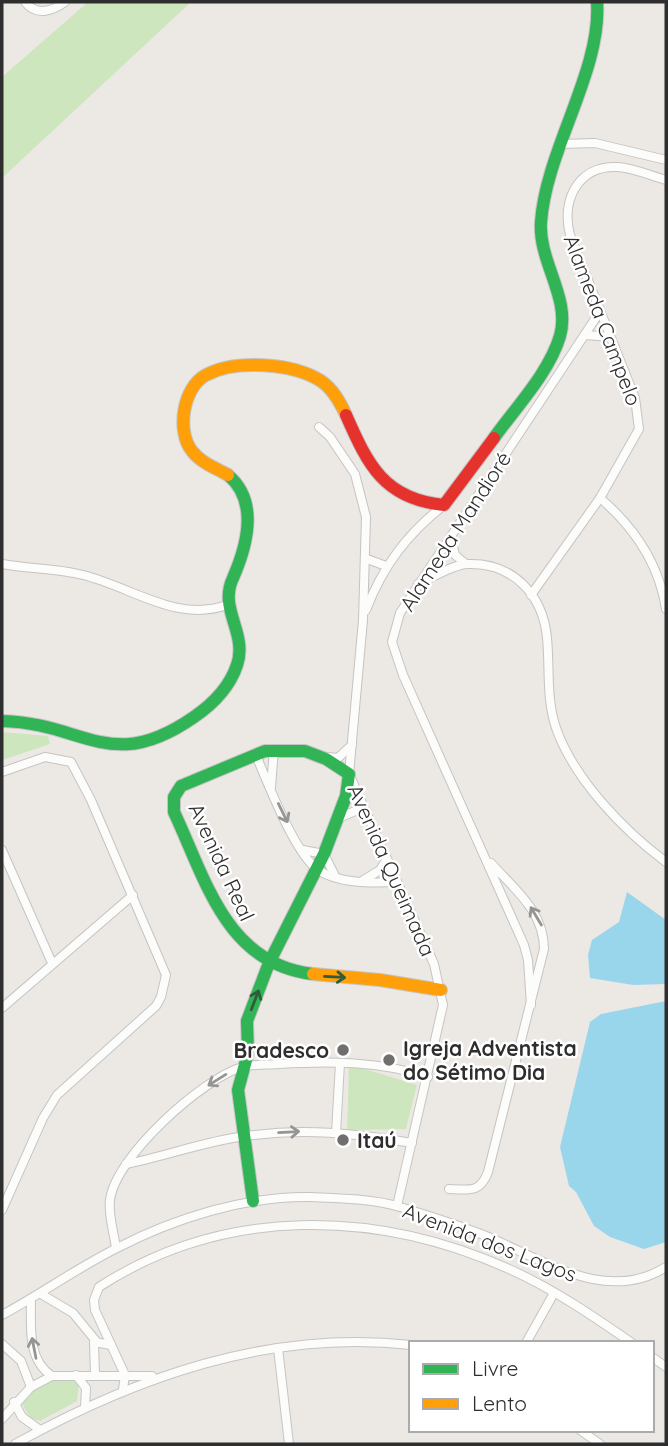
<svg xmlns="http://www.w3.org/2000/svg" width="668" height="1446" font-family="Quicksand,sans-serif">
  <rect width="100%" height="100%" fill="#ece8e4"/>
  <g fill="#cee6be">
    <path d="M88,2H191L2,178V77Z"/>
    <path d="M2,732L48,736L50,744L2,760Z"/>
    <path d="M349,1064L417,1085L406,1129L347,1130Z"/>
    <path d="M59,1378H73L79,1383L77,1401L40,1421L30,1418L22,1404C30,1389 43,1383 59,1378Z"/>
  </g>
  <g fill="#99d6ec">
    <path d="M627,892L666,920V984L633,985L590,978L588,955L592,940L619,922Z"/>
    <path d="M666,1001V1242L644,1249L610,1237L594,1226L576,1192L569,1186L560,1147L590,1022L601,1014Z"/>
  </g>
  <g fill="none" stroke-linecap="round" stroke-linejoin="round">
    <defs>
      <g id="street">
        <path d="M25,2C36,16 51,12 65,2"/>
        <path d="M560,144L595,143L666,160"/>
        <path d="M586,335L610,337"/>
        <path d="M319,427L330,437L355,474L366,517L363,620L349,774L434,964L443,1005L397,1206"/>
        <path d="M600,498C634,527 659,564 666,609"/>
        <path d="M451,539L455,555L466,564"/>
        <path d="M367,559L386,566"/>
        <path d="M2,564C29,569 56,568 83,575C132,587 176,623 227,605"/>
        <path d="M418,584C432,578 452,565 467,564C513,562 543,595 547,638C550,669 546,698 556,728C574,779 623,830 666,862"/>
        <path d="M531,595L600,498L639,429L635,398L570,235C561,200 578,165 618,167C634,168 651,176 666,180"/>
        <path d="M366,610C383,566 407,534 444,505"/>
        <path d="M255,753C267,781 294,852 317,869C337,884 373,883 397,882"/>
        <path d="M328,757L338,758L352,745"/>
        <path d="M2,772L45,757L71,762L91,800L166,975L161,997L156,1006L57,1095L43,1118L2,1210"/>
        <path d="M271,787L274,749"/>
        <path d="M339,818L355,811L367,812"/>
        <path d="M2,850L52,963"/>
        <path d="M303,850L324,854L335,876"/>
        <path d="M362,881L380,870L387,859"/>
        <path d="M531,1005L528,960L524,945L403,675L392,642L400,613L599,313"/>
        <path d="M2,1008L133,895"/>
        <path d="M336,1133L340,1063"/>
        <path d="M126,1164C167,1156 205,1141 246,1136C302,1128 356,1133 412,1143"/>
        <path d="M449,1189C470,1190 480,1193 488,1172L544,949C544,911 514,889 491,863"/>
        <path d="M116,1248C114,1233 108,1215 110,1200C115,1157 202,1079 242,1067C253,1064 268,1065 279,1064C328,1061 381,1061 428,1077"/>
        <path d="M41,1294L73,1313L96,1341"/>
        <path d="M31,1299C31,1326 27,1360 52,1376H152"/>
        <path d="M2,1315C41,1294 77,1268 117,1248C175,1218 245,1196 311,1197C338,1198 374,1199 400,1207C427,1215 455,1224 481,1234C538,1256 604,1306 666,1267"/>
        <path d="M526,1343L554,1293"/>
        <path d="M2,1344L21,1361L31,1387L2,1419"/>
        <path d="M278,1348L289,1444"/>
        <path d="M652,1357L666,1367"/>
        <path d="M76,1375L86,1388L85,1407"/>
        <path d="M95,1375L94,1342L111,1345"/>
        <path d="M31,1387L52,1376"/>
        <path d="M123,1389L125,1375L95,1310L94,1300L99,1287C224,1206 376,1209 509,1269C552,1288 593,1316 632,1343"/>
        <path d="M14,1402L22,1417L40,1430"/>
        <path d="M580,1430L600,1444"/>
        <path d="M15,1444C136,1377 270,1329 411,1345"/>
      </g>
      <g id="fast">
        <path d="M494,438C516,407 549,373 560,336C571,298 538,261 541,222C546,150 602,70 597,2"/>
        <path d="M2,721C85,723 111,775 194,717C213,704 230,686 237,665C248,633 218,609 233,578C247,546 259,501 228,475"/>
        <path d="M253,1201L238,1090L248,1053L247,1021L269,963L324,854L346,796L349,774L326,759L305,751H265L181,786L174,797V812C206,880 226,964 313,974"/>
      </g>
      <g id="slow">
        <path d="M228,475C216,468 201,463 192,451C176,431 183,387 206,375C235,359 293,363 321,381C333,389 340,402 346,415"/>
        <path d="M313,974L380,980L441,990"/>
      </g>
      <path id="jam" d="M346,415C368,465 384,499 444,505L494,438"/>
    </defs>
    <use href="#street" stroke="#c5c4c5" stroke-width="10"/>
    <use href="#fast" stroke="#c5c4c5" stroke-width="14"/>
    <use href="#slow" stroke="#c5c4c5" stroke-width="14"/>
    <use href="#jam" stroke="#c5c4c5" stroke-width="14"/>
    <use href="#street" stroke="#fcfcfb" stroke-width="8"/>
    <use href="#fast" stroke="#30b455" stroke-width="12"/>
    <use href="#slow" stroke="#ff9f0a" stroke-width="12"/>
    <use href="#jam" stroke="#e5322d" stroke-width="12"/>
  </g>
  <defs><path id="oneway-shaft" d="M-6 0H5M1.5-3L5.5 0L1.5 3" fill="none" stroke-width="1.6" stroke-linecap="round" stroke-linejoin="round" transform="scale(1.75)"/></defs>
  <g stroke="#959594">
    <use href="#oneway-shaft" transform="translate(283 813) rotate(64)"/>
    <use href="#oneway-shaft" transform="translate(536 916) rotate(-121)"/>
    <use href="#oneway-shaft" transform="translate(217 1080) rotate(148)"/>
    <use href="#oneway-shaft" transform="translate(289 1132) rotate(-3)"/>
    <use href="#oneway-shaft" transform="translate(34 1348) rotate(-101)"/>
  </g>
  <g stroke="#2f5d3c">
    <use href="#oneway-shaft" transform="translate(335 977) rotate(3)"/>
    <use href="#oneway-shaft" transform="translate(255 1000) rotate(-69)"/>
  </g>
  <g fill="#706f6e" stroke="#fff" stroke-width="2.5">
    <circle cx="343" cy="1050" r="7"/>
    <circle cx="389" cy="1060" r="7"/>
    <circle cx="343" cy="1140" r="7"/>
  </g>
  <g text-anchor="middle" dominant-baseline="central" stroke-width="5" stroke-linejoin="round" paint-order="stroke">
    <g font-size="21" fill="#2e2e2e" stroke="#fff">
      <text transform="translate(603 320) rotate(69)">Alameda Campelo</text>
      <text transform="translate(455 531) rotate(-57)">Alameda Mandioré</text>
      <text transform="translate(222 862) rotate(65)">Avenida Real</text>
      <text transform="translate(392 870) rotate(66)">Avenida Queimada</text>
      <text transform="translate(490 1242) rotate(21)">Avenida dos Lagos</text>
    </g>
    <g font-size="21" font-weight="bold" fill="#2e2e2e" stroke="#fff" text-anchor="start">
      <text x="403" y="1048">Igreja Adventista<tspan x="403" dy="24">do Sétimo Dia</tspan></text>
      <text x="329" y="1050" text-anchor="end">Bradesco</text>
      <text x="357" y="1140">Itaú</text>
    </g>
  </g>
  <rect width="668" height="1446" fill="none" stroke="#2e2e2e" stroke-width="7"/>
  <rect x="409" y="1341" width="245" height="91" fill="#ffffff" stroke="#ababab" stroke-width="2"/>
  <rect x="423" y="1364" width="35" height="10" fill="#30b455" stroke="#ababab" stroke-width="2"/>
  <text x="472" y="1376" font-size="21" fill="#2e2e2e">Livre</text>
  <rect x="423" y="1399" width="35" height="10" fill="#ff9f0a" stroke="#ababab" stroke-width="2"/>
  <text x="472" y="1411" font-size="21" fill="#2e2e2e">Lento</text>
</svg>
